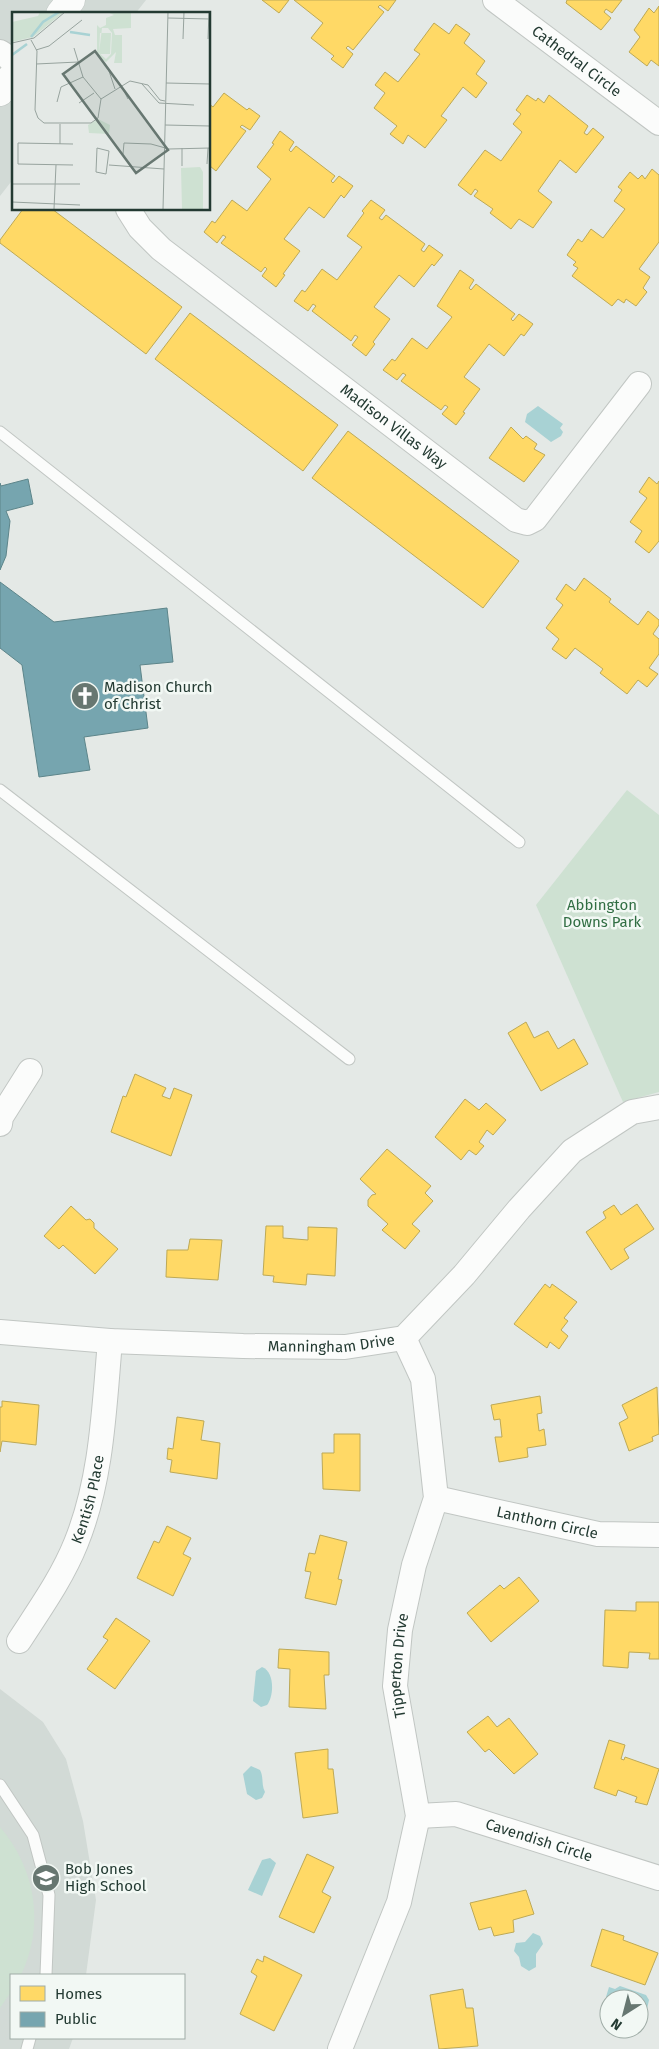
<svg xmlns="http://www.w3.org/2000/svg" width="659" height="2049" font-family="'Fira Sans',sans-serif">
  <rect width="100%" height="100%" fill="#e4e9e6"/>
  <g fill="#d2dad6">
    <path d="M0,0H146L135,14H14V178L0,196Z"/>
    <path d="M0,1689L43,1722L66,1759L83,1821L96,1900L86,1975H11V2038H73L69,2049H0Z"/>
  </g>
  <g fill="#cee1d2">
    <path d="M627,790L659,815V1092L623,1102L536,905Z"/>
    <path d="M0,1827C36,1869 45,1926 21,1975H11V1992L0,2008Z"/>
  </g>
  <g fill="#a8d2d4">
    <path d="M538,406L563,424L560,428L563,432L561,436L551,442L525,422L527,414Z"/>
    <path d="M262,1667C275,1672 274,1696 267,1705L261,1707L253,1701L256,1671Z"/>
    <path d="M251,1766L260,1770C264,1777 261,1785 265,1792L262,1798L256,1800L247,1794L243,1774Z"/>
    <path d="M270,1858L276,1863L262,1896L248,1890L262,1860Z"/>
    <path d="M533,1933L540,1936L543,1944L536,1954V1967L529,1971L521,1966L519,1957L514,1951L516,1943L525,1942Z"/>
    <path d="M620,1986L646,1995L649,2000L647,2009L639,2012V1999L606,1997L609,1987L615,1989Z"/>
  </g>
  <g fill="#ffd966" stroke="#bda956">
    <path d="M262,0H289L279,13Z"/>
    <path d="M294,0H396L388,11L380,5L378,7L384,12L353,50L348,46L346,48L353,54L343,68L331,59L334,56L311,38L323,23Z"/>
    <path d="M567,0H622L612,13L606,9L604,12L611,18L601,30L566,3Z"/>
    <path d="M659,6V66L651,60L647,66L629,52L640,37L634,30L649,8L654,13Z"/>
    <path d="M434,23L449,34L456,24L470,34L464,43L485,61L476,74L487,83L476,98L463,87L441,116L447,120L425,148L408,135L403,144L390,134L397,126L374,108L385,93L375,85L385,72L398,82L420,54L414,50Z"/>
    <path d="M224,93L247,110L249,108L260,116L250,130L242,125L240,127L246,131L216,171L210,166L209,168V104L213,107Z"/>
    <path d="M527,95L536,101L538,98L544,103L549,95L588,126L584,133L587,135L593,128L604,137L576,173L560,160L538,191L552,202L533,228L519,219L511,229L490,213L493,209L474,196L478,191L475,189L471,195L458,185L485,150L501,161L522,132L513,124L521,114L516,110Z"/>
    <path d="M280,131L294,142L289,150L291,152L296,146L335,176L331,181L333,183L339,176L353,186L344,198L341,195L324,218L309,207L284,239L300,251L283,274L285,275L276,287L262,276L267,269L265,267L261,272L221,243L226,237L223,235L217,243L204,232L212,221L215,223L232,200L247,211L271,179L257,167L274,144L272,143Z"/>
    <path d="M652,169L659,175V242L639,269L650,277L643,288L647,292L636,306L626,299L624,303L618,299L612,306L572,276L578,268L573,265L576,262L567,255L578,239L582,242L591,229L603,238L625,209L614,201L622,190L618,187L630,172L638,179L642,175L645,179Z"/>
    <path d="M371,200L385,210L379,218L382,220L386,215L425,244L421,250L424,252L429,245L443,255L434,266L432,264L414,287L399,275L374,307L390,319L373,342L375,344L366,356L352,345L358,337L355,335L351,341L312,311L316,306L313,304L308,311L294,301L302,290L305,292L322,269L337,280L362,247L347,236L364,213L362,211Z"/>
    <path d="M23,209H52L182,307L146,354L0,243V240Z"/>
    <path d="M460,270L474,280L469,288L471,290L476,284L515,314L511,319L513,321L519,314L533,324L524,336L521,334L504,356L489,344L464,377L480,389L463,412L465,413L456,425L442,414L448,407L445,405L441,410L401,381L406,375L403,373L397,380L383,370L392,359L395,361L412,338L427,349L452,317L437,306Z"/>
    <path d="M190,313L338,425L303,471L155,359Z"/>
    <path d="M511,427L523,439L526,436L537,444L534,449L545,455L524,482L489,458Z"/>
    <path d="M348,431L519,561L483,608L312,478Z"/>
    <path d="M649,477L657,484L659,481V541L649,553L635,542L642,531L630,522L647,498L639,492Z"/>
    <path d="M584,578L611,599L609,602L638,625L648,611L659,620V625L653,634L659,639V654L649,668L658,674L647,687L638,680L627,694L600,673L603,669L575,648L566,659L552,649L559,639L546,628L563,605L556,599L566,584L575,591Z"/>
    <path d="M526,1022L534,1038L548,1031L558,1049L574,1039L588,1064L541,1091L508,1033Z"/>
    <path d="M135,1074L166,1088L162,1096L170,1099L174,1088L192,1095L171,1156L111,1132L123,1096L126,1097Z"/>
    <path d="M465,1099L479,1110L486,1103L506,1120L493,1135L487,1130L479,1142L484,1146L476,1155L469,1150L461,1160L435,1137Z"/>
    <path d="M387,1149L431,1186L425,1193L433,1201L412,1224L420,1231L405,1249L382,1230L388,1224L368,1206V1200L372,1195L376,1194L360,1179Z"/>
    <path d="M637,1204L654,1229L624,1249L629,1258L611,1270L586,1232L606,1218L603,1212L614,1205L621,1215Z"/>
    <path d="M71,1206L86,1220L90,1219L94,1223V1228L118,1249L95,1274L63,1245L59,1249L44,1236Z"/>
    <path d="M266,1226H283V1238L308,1240V1227L337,1228L335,1276L307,1274L306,1285L273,1282L274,1276L263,1275Z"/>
    <path d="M190,1239L222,1240L218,1280L166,1277L167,1250H188Z"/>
    <path d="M545,1284L550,1288L552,1284L577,1302L564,1318L568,1321L561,1330L568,1336L559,1349L550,1342L547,1348L514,1324Z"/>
    <path d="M657,1387L659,1434L652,1437L653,1441L629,1451L619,1423L628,1418L622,1405Z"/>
    <path d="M540,1396L542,1413L537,1414L539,1431L544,1429L546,1445L527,1448L528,1457L499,1462L495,1437H502L500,1419L494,1420L491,1405Z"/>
    <path d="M2,1401L39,1405L36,1445L2,1441L0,1452V1407H2Z"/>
    <path d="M177,1417L204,1421L201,1440L220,1443L217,1479L170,1472L172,1460L167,1459L168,1448L173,1449Z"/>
    <path d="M334,1434H360V1491L323,1489L322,1453H334Z"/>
    <path d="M167,1526L191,1538L183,1554L191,1558L173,1596L137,1578L154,1541L159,1543Z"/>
    <path d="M320,1535L347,1542L338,1579L342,1580L336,1605L305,1598L311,1572L305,1571L309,1553L315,1554Z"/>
    <path d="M519,1577L539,1601L491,1642L467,1613L500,1585L504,1589Z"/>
    <path d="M636,1602H659V1659H649L650,1653L629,1652L628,1668L603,1666L605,1610L636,1611Z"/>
    <path d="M116,1618L150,1641L115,1689L87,1669L108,1640L103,1637Z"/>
    <path d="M279,1649L329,1652V1675H324L326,1709L289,1707L290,1669L278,1668Z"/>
    <path d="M488,1716L497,1727L509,1718L538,1754L514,1774L489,1749L485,1752L467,1732Z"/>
    <path d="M609,1740L625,1745L621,1759L624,1760L625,1757L659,1769L647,1805L635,1802L637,1797L618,1790L616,1796L594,1788Z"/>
    <path d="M328,1749V1769H333L338,1813L303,1818L295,1753Z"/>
    <path d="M307,1854L334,1867L322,1892L331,1897L314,1933L279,1917Z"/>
    <path d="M526,1890L534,1914L513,1920L514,1932L494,1936L491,1927L479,1930L470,1903Z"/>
    <path d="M602,1929L624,1936L623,1940L658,1953L645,1985L591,1966Z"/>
    <path d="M264,1956L302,1975L274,2031L240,2014L257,1976L251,1972L257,1959L263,1962Z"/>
    <path d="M463,1989L466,2008H473L478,2046L439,2049L430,1995Z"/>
  </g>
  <g fill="#76a5af" stroke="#5d858a">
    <path d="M28,479L33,504L6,511L10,521L6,556L0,570V483L1,486Z"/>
    <path d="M0,582L54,622L167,608L173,662L140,665L148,728L84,737L90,770L39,777L22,665L0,648Z"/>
  </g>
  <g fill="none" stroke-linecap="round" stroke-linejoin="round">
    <defs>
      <g id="service">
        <path d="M0,432L519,842"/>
        <path d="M0,790L349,1059"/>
        <path d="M0,1785L33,1835L49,1895L46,1975"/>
        <path d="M27,2049L30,2038"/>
      </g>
      <g id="minor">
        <path id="s1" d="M495,0L659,123"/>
        <path d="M0,52L14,61"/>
        <path id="s2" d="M128,209L140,228L161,249L516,520L527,523L535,519L639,384"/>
        <path d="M0,1124L1,1117L30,1071"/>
        <path id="s3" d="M0,1332L110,1341L243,1346L345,1347L404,1338L464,1275L519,1209L572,1151L632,1112L659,1107"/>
        <path id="s4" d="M436,1498L598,1534L659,1535"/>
        <path id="s5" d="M19,1641C39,1610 62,1578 76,1543C102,1479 104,1409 110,1341"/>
        <path id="s6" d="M418,1816L456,1814L659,1878"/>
        <path id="s7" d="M340,2049L399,1902L418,1816L395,1686L400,1630L414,1565L436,1498L423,1379L404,1338"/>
      </g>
      <g id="secondary">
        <path d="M60,14L71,0"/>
        <path d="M0,92L14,74"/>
      </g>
    </defs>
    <use href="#service" stroke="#c1c6c3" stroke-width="13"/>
    <use href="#minor" stroke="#c1c6c3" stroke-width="26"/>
    <use href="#secondary" stroke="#c0c6c3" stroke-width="29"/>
    <use href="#service" stroke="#fbfcfb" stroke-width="11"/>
    <use href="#minor" stroke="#fbfcfb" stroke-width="24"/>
    <use href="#secondary" stroke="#fbfcfb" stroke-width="28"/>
  </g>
  <defs>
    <symbol id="church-disc" viewBox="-11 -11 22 22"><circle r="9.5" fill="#677771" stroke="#f2f8f4"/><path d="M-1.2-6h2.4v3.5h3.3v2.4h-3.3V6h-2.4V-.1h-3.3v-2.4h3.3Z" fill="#fff"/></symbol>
    <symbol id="school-disc" viewBox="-11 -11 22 22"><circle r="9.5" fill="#677771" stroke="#f2f8f4"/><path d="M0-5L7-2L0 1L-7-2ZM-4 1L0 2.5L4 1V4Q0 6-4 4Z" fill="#fff"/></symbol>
  </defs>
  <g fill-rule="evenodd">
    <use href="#church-disc" x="69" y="680" width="32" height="32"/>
    <use href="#school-disc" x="30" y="1862" width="32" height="32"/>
  </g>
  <g text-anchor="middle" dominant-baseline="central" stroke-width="5" stroke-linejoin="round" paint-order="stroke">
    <g font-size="15" fill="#233a32" stroke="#f2f8f4">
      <text stroke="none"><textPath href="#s1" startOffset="102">Cathedral Circle</textPath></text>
      <text stroke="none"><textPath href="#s2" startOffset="345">Madison Villas Way</textPath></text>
      <text stroke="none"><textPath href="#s3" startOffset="332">Manningham Drive</textPath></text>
      <text stroke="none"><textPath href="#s5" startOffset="159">Kentish Place</textPath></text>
      <text stroke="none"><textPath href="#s4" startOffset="114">Lanthorn Circle</textPath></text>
      <text stroke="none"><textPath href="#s7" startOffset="399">Tipperton Drive</textPath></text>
      <text stroke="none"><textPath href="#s6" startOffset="125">Cavendish Circle</textPath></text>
    </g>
    <g font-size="15" fill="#233a32" stroke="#f2f8f4" text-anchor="start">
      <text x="104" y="687">Madison Church<tspan x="104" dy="17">of Christ</tspan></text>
      <text x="65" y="1869">Bob Jones<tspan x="65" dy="17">High School</tspan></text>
    </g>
    <g font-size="15" fill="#316e43" stroke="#f2f8f4">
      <text x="602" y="905">Abbington<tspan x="602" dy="17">Downs Park</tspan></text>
    </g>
  </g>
  <g transform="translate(12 12)">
    <rect width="198" height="198" fill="#e4e9e6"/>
    <path d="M28,0H52L21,25L0,30V10L26,4ZM95,0H119V16L101,17L103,23H110V51H102L104,40L94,50L85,44V13L88,16L94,13V6L102,3ZM90,16H96L100,21L99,42L94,47L87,41ZM88,21H99L98,42H87ZM86,107L98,113L97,122L77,121L76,113ZM188,155L191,160V197H170L169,156Z" fill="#cee1d2" fill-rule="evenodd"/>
    <path fill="none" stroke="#a8d2d4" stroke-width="2.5" d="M58,20L78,23M19,25L31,10L47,0M0,43L15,32"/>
    <path fill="none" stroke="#97a39e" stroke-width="1" d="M156,6L198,7M171,27L172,0M196,27L197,0M19,28L25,39L23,98L26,106L32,111H79L86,106L89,87L118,69L136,73L148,88L153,89M0,31L22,26L53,0M62,36L71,65L89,87M24,38L37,34L70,8M24,52L66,50M97,59L103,77M154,71L198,72M130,72L147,91L182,93M109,73L116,87M45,90L49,75L71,65M67,91L82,81M153,113L198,114M48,132V112M85,136L97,139L94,162L84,160ZM111,142L112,131L139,132L157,137L198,136M195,152L196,136M61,153L6,152V131L61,132M97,153L152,157M170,154V136M0,172H68M0,190L68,193M42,197L44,153M151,197L156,0"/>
    <path fill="#677771" fill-opacity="0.15" stroke="#677771" stroke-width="2.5" d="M83,39L156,138L124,161L51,62Z"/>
    <rect width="198" height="198" fill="none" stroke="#233a32" stroke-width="2.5"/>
  </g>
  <rect x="10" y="1974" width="175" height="65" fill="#f2f8f4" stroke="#9faca6"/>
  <rect x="20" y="1986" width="25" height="15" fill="#ffd966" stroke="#9faca6"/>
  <text x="55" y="1999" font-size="15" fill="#233a32">Homes</text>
  <rect x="20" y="2012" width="25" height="15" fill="#76a5af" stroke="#9faca6"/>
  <text x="55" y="2024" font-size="15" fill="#233a32">Public</text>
  <g transform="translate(624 2014) rotate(216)"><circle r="24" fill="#f2f8f4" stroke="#9faca6"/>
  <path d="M0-4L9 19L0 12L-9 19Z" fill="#677771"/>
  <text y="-8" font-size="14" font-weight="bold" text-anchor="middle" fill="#233a32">N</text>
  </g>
</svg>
